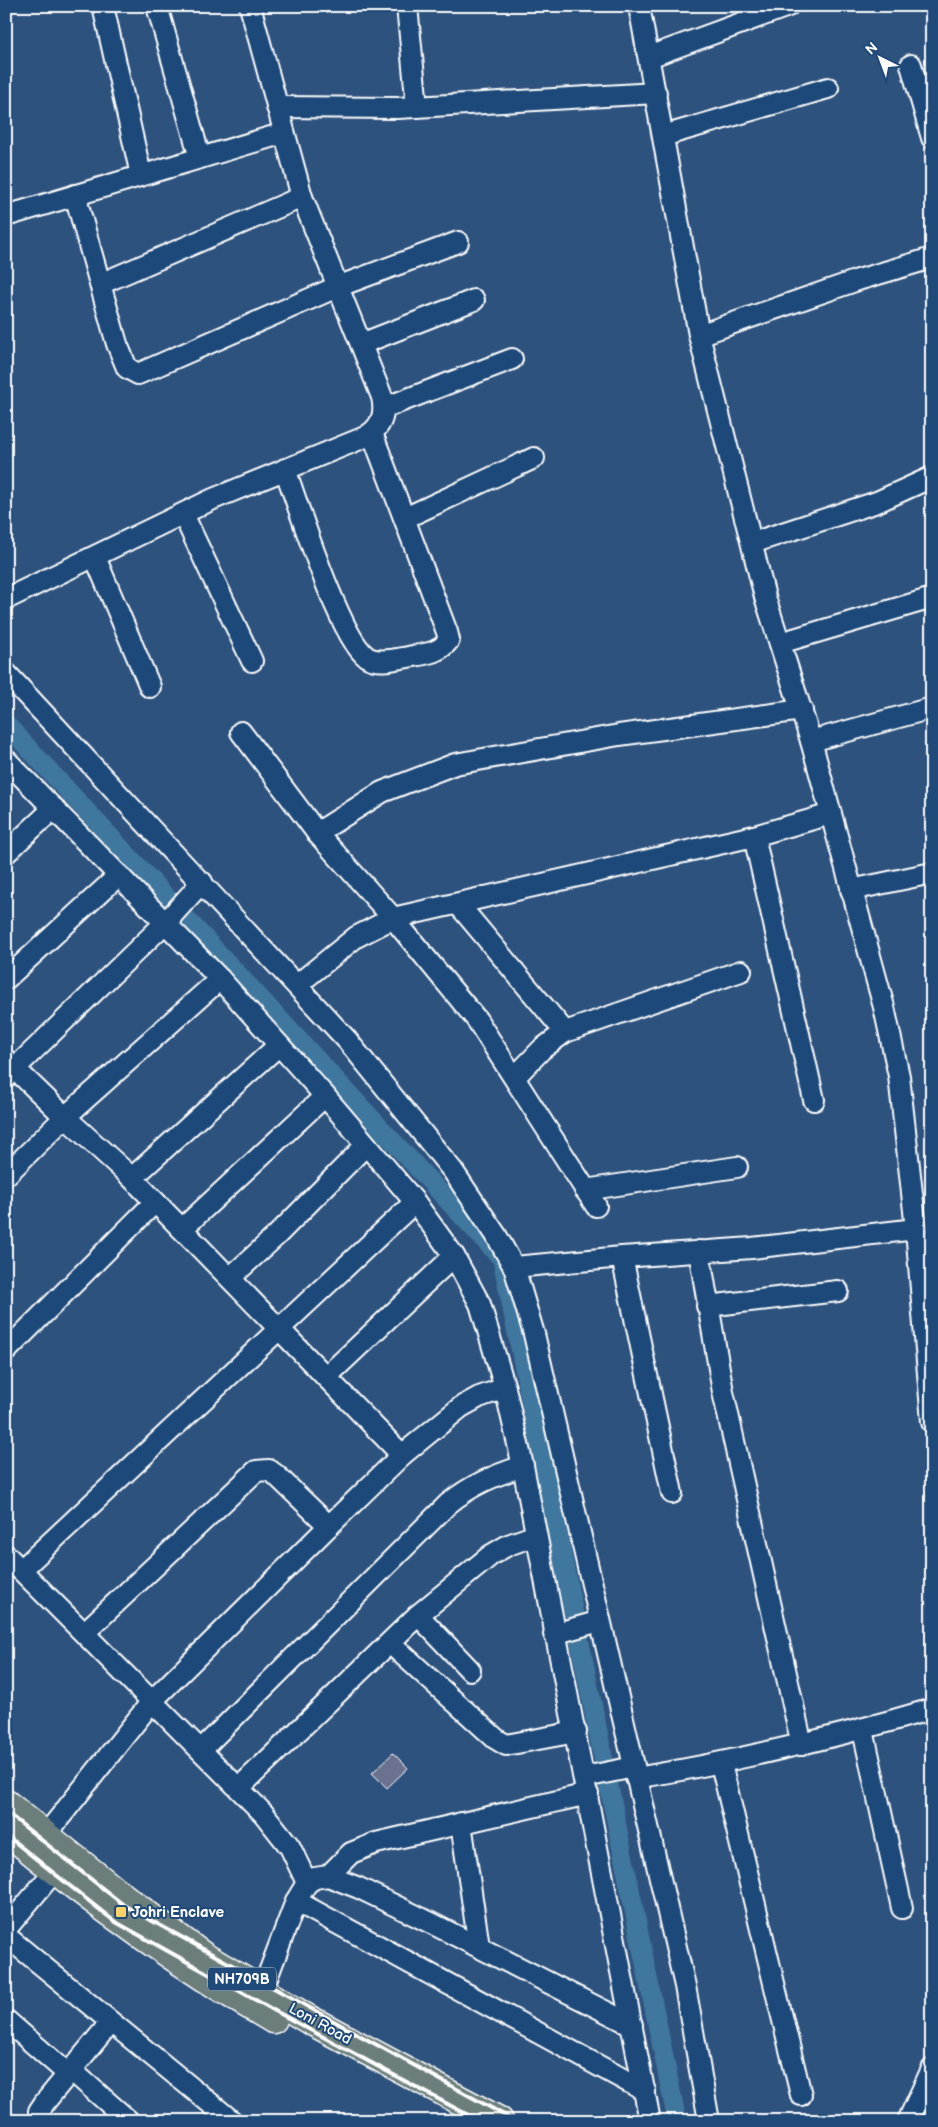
<svg xmlns="http://www.w3.org/2000/svg" width="938" height="2127" font-family="'Balsamiq Sans',sans-serif">
  <rect width="100%" height="100%" fill="#2e527e"/>
  <filter id="ink" filterUnits="userSpaceOnUse"><feTurbulence type="fractalNoise" baseFrequency=".02" numOctaves="2"/><feDisplacementMap in="SourceGraphic" scale="10" xChannelSelector="R" yChannelSelector="G"/><feConvolveMatrix kernelMatrix="1 2 1 2 8 2 1 2 1" color-interpolation-filters="sRGB"/></filter>
  <g filter="url(#ink)">
    <g fill="none" stroke-linecap="round" stroke-linejoin="round">
      <path stroke="#41779e" stroke-width="19" d="M6,724L502,1259L677,2121"/>
    </g>
    <path fill="#6b7290" stroke="#fff" d="M393,1753L408,1768L387,1788L372,1773Z"/>
    <g fill="none" stroke-linecap="round" stroke-linejoin="round">
      <defs>
        <g id="minor">
          <path d="M103,6L141,175"/>
          <path d="M157,6L200,158"/>
          <path d="M407,6L417,107"/>
          <path d="M639,6L699,335L765,597L811,741L884,1007L899,1076L916,1229L932,1422"/>
          <path d="M649,57L788,6"/>
          <path d="M911,65L932,138"/>
          <path d="M277,107L398,108L656,93"/>
          <path d="M663,136L828,88"/>
          <path d="M75,195L117,344L127,368L138,374L337,287L458,242"/>
          <path d="M6,216L284,133"/>
          <path d="M100,284L302,197"/>
          <path d="M699,335L858,280L932,258"/>
          <path d="M361,344L474,300"/>
          <path d="M384,408L512,359"/>
          <path d="M285,469C298,505 340,639 367,657C378,664 396,659 408,657C423,654 439,654 449,640L447,632L372,433"/>
          <path d="M183,514L252,661"/>
          <path d="M405,518L534,458"/>
          <path d="M752,543L877,502L932,477"/>
          <path d="M95,557L150,687"/>
          <path d="M6,599L213,499L365,437C381,428 386,415 382,397L302,197L250,6"/>
          <path d="M780,643L932,598"/>
          <path d="M6,673L347,1040L453,1171L496,1235L514,1267L534,1334L685,1986L709,2121"/>
          <path d="M241,732L317,833L393,918L477,1020L596,1206"/>
          <path d="M811,741L932,708"/>
          <path d="M6,760L220,979L325,1096L415,1202L454,1256L480,1304L505,1388L523,1466L650,2121"/>
          <path d="M317,833L382,792L455,764L619,735L802,710"/>
          <path d="M754,836L814,1100"/>
          <path d="M6,853L54,808"/>
          <path d="M851,890L932,873"/>
          <path d="M458,904L565,1032"/>
          <path d="M6,979L119,875"/>
          <path d="M297,985L356,937L393,918L754,836L831,814"/>
          <path d="M6,1060L65,1117L132,1178L402,1455"/>
          <path d="M6,1077L166,922L202,882"/>
          <path d="M515,1077L542,1049L565,1032L741,971"/>
          <path d="M6,1175L65,1117L220,979"/>
          <path d="M132,1178L279,1045"/>
          <path d="M585,1190L737,1167"/>
          <path d="M182,1229L325,1096"/>
          <path d="M699,1251L723,1392L802,1745"/>
          <path d="M622,1257L672,1493"/>
          <path d="M514,1267L622,1257L752,1248L916,1229"/>
          <path d="M230,1278L276,1236L366,1145"/>
          <path d="M707,1306L838,1291"/>
          <path d="M6,1351L155,1202"/>
          <path d="M326,1377L454,1256"/>
          <path d="M6,1555L264,1814L290,1847L307,1883"/>
          <path d="M21,1570L415,1202"/>
          <path d="M418,1615L470,1670"/>
          <path d="M85,1632L256,1471L269,1470L276,1475L329,1526"/>
          <path d="M554,1634L600,1621"/>
          <path d="M390,1643L496,1739L506,1745L576,1732"/>
          <path d="M863,1730L902,1908"/>
          <path d="M201,1750L448,1504C471,1485 495,1475 523,1466"/>
          <path d="M721,1764L801,2095"/>
          <path d="M585,1777L634,1767"/>
          <path d="M636,1778C737,1761 834,1738 932,1709"/>
          <path d="M239,1788L418,1615L491,1555L508,1545L536,1535"/>
          <path d="M461,1823L479,1947"/>
          <path d="M45,1836L153,1700L329,1526L402,1455L461,1407L479,1397L505,1388"/>
          <path d="M328,1876L351,1853L376,1843L588,1794"/>
          <path d="M296,1901L645,2091"/>
          <path d="M6,1929L56,1869"/>
          <path d="M6,1936L232,2121"/>
          <path d="M262,1991L296,1901L307,1883L315,1878L328,1876L359,1888L433,1924L632,2025"/>
          <path d="M6,2020L68,2074"/>
          <path d="M71,2070L129,2121"/>
          <path d="M42,2121L39,2111L45,2102L110,2023"/>
          <path d="M908,2121L932,2069"/>
        </g>
        <g id="highway">
          <path d="M6,1804L116,1892L204,1957L308,2019L499,2121"/>
          <path d="M6,1830C90,1900 179,1965 273,2019"/>
        </g>
      </defs>
      <use href="#minor" stroke="#fff" stroke-width="24"/>
      <use href="#highway" stroke="#fff" stroke-width="31"/>
      <use href="#minor" stroke="#1f4a7a" stroke-width="20"/>
      <use href="#highway" stroke="#6c7e7c" stroke-width="28"/>
      <g stroke="#fff" stroke-width="4">
        <path d="M6,1812L125,1906L515,2121"/>
        <path d="M6,1835L114,1921L277,2012L479,2121"/>
      </g>
    </g>
  </g>
  <rect fill="#ffd166" stroke="#1f4a7a" stroke-width="2" x="115" y="1906" width="12" height="12" rx="2.5"/>
  <g text-anchor="middle" dominant-baseline="central" stroke-width="4" stroke-linejoin="round" paint-order="stroke">
    <rect fill="#1f4a7a" stroke="#bcc9d7" stroke-width="1" x="208" y="1967.5" width="68" height="23" rx="4"/>
    <g font-size="14" font-weight="bold" fill="#fff">
      <text x="242" y="1979">NH709B</text>
    </g>
    <g font-size="15" font-weight="bold" fill="#fff" stroke="#1f4a7a" text-anchor="start">
      <text x="132" y="1912">Johri Enclave</text>
    </g>
    <g font-size="15" fill="#fff" stroke="#1f4a7a">
      <text transform="translate(320 2024) rotate(29)">Loni Road</text>
    </g>
  </g>
  <rect width="938" height="2127" fill="none" stroke="#1f4a7a" stroke-width="25"/>
  <rect x="12" y="12" width="913" height="2102" fill="none" stroke="#fff" stroke-width="2" filter="url(#ink)"/>
  <g transform="translate(880 58) rotate(318)" stroke="#1f4a7a" stroke-width="4" paint-order="stroke">
  <path d="M0-4L9 19L0 12L-9 19Z" fill="#ffffff"/>
  <text y="-8" font-size="14" font-weight="bold" text-anchor="middle" fill="#ffffff">N</text>
  </g>
</svg>
